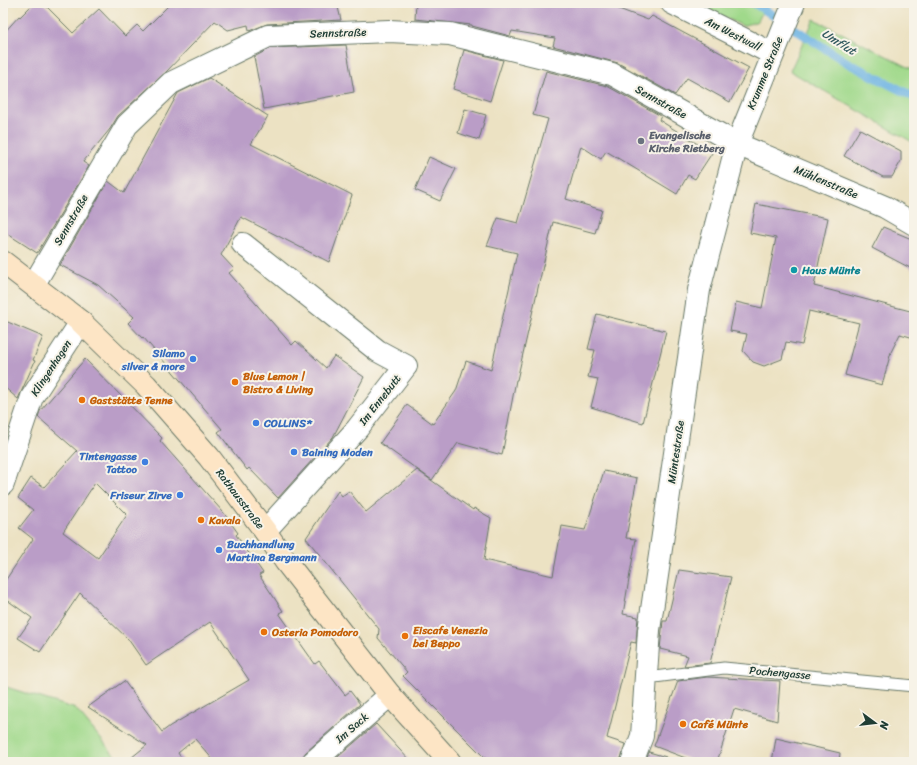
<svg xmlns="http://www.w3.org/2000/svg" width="917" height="765" font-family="Sriracha,sans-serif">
  <rect width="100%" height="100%" fill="#f7f3e8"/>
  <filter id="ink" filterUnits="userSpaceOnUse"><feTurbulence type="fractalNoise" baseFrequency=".025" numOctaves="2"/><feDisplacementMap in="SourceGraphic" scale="8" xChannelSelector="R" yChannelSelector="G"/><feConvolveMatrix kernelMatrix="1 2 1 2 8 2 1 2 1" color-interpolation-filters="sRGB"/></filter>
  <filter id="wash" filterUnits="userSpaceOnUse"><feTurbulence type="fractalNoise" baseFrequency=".012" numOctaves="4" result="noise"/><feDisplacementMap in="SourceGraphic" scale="16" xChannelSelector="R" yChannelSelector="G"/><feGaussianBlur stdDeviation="0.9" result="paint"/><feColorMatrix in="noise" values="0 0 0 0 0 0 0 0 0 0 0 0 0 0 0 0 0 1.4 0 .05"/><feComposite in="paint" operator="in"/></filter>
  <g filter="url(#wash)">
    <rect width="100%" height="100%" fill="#ece2c3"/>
    <g fill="#a0d98b" stroke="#608b60">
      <path d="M695,3H767L758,21L743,26Z"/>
      <path d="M814,19L914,70V143L790,71Z"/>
      <path d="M3,686L76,709L120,762H3Z"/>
    </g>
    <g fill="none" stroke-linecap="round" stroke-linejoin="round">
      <path stroke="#6cb3e3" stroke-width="9" d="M754,3L848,63L914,97"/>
    </g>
    <g id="blocks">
      <g fill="#ba9dc7" fill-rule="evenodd">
        <path d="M34,3H43L73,33L99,9L125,36L137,25L143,31L171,3H337L341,20L267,24L249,31L248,25L228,30L215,21L166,72L118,116L110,129L83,162L89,166L37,253L3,231V34L19,16L20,17Z"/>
        <path d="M416,3H603L648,20L652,16L749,68L730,102L687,78L675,95L618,63L553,46L555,38L512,31L510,36L472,26V25L415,19Z"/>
        <path d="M346,45L354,92L264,109L254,57L271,48Z"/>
        <path d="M464,50L503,60L490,101L453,89Z"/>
        <path d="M546,71L607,86L661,116L659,120L712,153L695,179L688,175L677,194L606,151L601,159L581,146L566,199L602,210L595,233L553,222L517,380H516L502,455L458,443L432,480L380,443L407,405L433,424L456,391L466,361L491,370L517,253L487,246L498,218L518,223L548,119L533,115Z"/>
        <path d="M209,78L268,116L251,144L352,195L329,262L241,217L221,255L234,269L229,273L292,345L296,341L326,368L334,356L364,377L333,437L278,498L249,468L247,470L218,432L222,429L143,337L142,338L128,323L134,317L98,285L60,265L108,181L124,193L178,93Z"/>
        <path d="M465,109L486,115L479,140L458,133Z"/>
        <path d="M860,129L901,151V161L892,177H883L844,156Z"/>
        <path d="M429,157L456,169L440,201L415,190Z"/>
        <path d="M756,204L828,218L814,286L914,312V338L900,334L891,352L882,385L845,375L859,323L809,311L802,345L786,342L782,359L764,366L753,362L743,351L747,334L730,331L736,302L762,308L776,238L750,233Z"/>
        <path d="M883,227L914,240V270L872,248Z"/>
        <path d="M597,314L666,331L643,423L591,407L598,379L588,377L595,350L588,349Z"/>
        <path d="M3,320L43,337L33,360L35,361L18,399L3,386Z"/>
        <path d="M85,359L162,438L160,441L223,512L238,533L236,535L263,573L259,575L283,611L279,613L315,664L319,661L345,695L350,691L360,704L305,753L301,762H215L195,739L178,753L184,762H173L170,760L167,762H126L147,745L88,707L124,681L162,732L170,726L249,680L210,622L146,665L128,639L80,593L40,652L18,638L32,618L3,597V584L33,539L19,528L33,510L18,498L31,478L44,487L77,451L38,417L40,411ZM95,483L127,515L98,558L63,532Z"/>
        <path d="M417,470L473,510L474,508L491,518L484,560L553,576L562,526L585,530L604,471L637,478L626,538L636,539L623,614L638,617L636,643L631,642L607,738L625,744L620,762H489L403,676L407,672L378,638L379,629L306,538L338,491L342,496L349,491L366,512Z"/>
        <path d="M679,570L731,577L710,663L684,666L688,656L660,649L663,621H667Z"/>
        <path d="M707,677L780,681L777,721L734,709L717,762H696L654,746L678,681Z"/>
        <path d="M376,724L411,762H332Z"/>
        <path d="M776,738L840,753L839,762H772Z"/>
        <path d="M649,752L666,757L665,762H645Z"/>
      </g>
    </g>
  </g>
  <g filter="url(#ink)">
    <use href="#blocks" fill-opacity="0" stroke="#677766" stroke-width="1"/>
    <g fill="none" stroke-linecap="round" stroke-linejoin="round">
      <defs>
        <path id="lane" d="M647,678L724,668L914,686"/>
        <g id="street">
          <path d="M672,3L773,54"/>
          <path d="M243,244L378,351L406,366L357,429L265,531"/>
          <path d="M34,284L127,125L171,83L268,36L389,31L450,34L612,74L737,144L885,207L914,224"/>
          <path d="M3,484L32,397L81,322"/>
          <path d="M313,762L390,695"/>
          <path d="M632,762L642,736L649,630L699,290L737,144L794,3"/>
        </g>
        <path id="secondary" d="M3,262L81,322L146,385L209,457L265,531L286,562L390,695L450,762"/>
      </defs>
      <use href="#lane" stroke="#677766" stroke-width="13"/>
      <use href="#street" stroke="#677766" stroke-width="24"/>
      <use href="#secondary" stroke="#677766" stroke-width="24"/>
      <use href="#lane" stroke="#fff" stroke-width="11"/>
      <use href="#street" stroke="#fff" stroke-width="22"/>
      <use href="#secondary" stroke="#fde5c5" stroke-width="22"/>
    </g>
  </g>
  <circle fill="#6b7280" stroke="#f7f3e8" stroke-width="1.5" cx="641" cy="141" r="4"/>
  <circle fill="#0f9aa8" stroke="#f7f3e8" stroke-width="1.5" cx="794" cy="270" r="4"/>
  <g fill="#3f7fe0" stroke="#f7f3e8" stroke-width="1.5">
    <circle cx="193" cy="359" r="4"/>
    <circle cx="256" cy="423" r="4"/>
    <circle cx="294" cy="452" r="4"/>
    <circle cx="145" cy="462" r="4"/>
    <circle cx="180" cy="495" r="4"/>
    <circle cx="219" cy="550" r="4"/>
  </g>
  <g fill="#e8710a" stroke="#f7f3e8" stroke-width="1.5">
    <circle cx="235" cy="382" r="4"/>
    <circle cx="82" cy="400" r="4"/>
    <circle cx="201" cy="520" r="4"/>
    <circle cx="264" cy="632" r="4"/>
    <circle cx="405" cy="636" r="4"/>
    <circle cx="683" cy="724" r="4"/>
  </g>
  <g text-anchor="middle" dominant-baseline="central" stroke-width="4" stroke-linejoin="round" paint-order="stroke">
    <g font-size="11" fill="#1f3d34" stroke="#f7f3e8">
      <text transform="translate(338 33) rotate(-2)">Sennstraße</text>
      <text transform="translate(733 34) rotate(27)">Am Westwall</text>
      <text transform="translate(765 73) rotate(-68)">Krumme Straße</text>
      <text transform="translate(661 102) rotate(29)">Sennstraße</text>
      <text transform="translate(826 182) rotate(23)">Mühlenstraße</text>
      <text transform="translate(71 220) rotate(-60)">Sennstraße</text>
      <text transform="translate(51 368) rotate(-57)">Klingenhagen</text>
      <text transform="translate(380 400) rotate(-52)">Im Ennebutt</text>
      <text transform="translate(676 452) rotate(-82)">Müntestraße</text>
      <text transform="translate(240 499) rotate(53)">Rathausstraße</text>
      <text transform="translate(780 673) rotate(5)">Pochengasse</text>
      <text transform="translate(352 728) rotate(-41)">Im Sack</text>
    </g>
    <g font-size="11" font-weight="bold" fill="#5b616d" stroke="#f7f3e8" text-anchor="start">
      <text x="649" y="135">Evangelische<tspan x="649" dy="13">Kirche Rietberg</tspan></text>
    </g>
    <g font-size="11" font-weight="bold" fill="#0d838f" stroke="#f7f3e8" text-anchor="start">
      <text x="802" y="270">Haus Münte</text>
    </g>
    <g font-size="11" font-weight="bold" fill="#366cbe" stroke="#f7f3e8" text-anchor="end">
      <text x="185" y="353">Silamo<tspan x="185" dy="13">silver &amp; more</tspan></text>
      <text x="264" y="423" text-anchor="start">COLLINS*</text>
      <text x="302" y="452" text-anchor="start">Baining Moden</text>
      <text x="137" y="456">Tintengasse<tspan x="137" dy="13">Tattoo</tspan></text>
      <text x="172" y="495">Friseur Zirve</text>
      <text x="227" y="544" text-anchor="start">Buchhandlung<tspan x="227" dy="13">Martina Bergmann</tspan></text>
    </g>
    <g font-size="11" font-weight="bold" fill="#c56008" stroke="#f7f3e8" text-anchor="start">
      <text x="243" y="376">Blue Lemon |<tspan x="243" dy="13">Bistro &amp; Living</tspan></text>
      <text x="90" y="400">Gaststätte Tenne</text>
      <text x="209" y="520">Kavala</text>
      <text x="413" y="630">Eiscafe Venezia<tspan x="413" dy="13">bei Beppo</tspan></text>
      <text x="272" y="632">Osteria Pomodoro</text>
      <text x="691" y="724">Café Münte</text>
    </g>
    <g font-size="12" font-style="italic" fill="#325a60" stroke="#f7f3e8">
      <text transform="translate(839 42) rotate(32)">Umflut</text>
    </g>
  </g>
  <rect width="917" height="765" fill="none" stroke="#f7f3e8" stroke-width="16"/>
  <g transform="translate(875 723) rotate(105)" stroke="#f7f3e8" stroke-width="3" paint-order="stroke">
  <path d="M0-3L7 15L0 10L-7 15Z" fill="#1f3d34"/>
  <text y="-6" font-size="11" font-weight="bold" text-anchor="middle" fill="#1f3d34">N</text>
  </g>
</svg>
